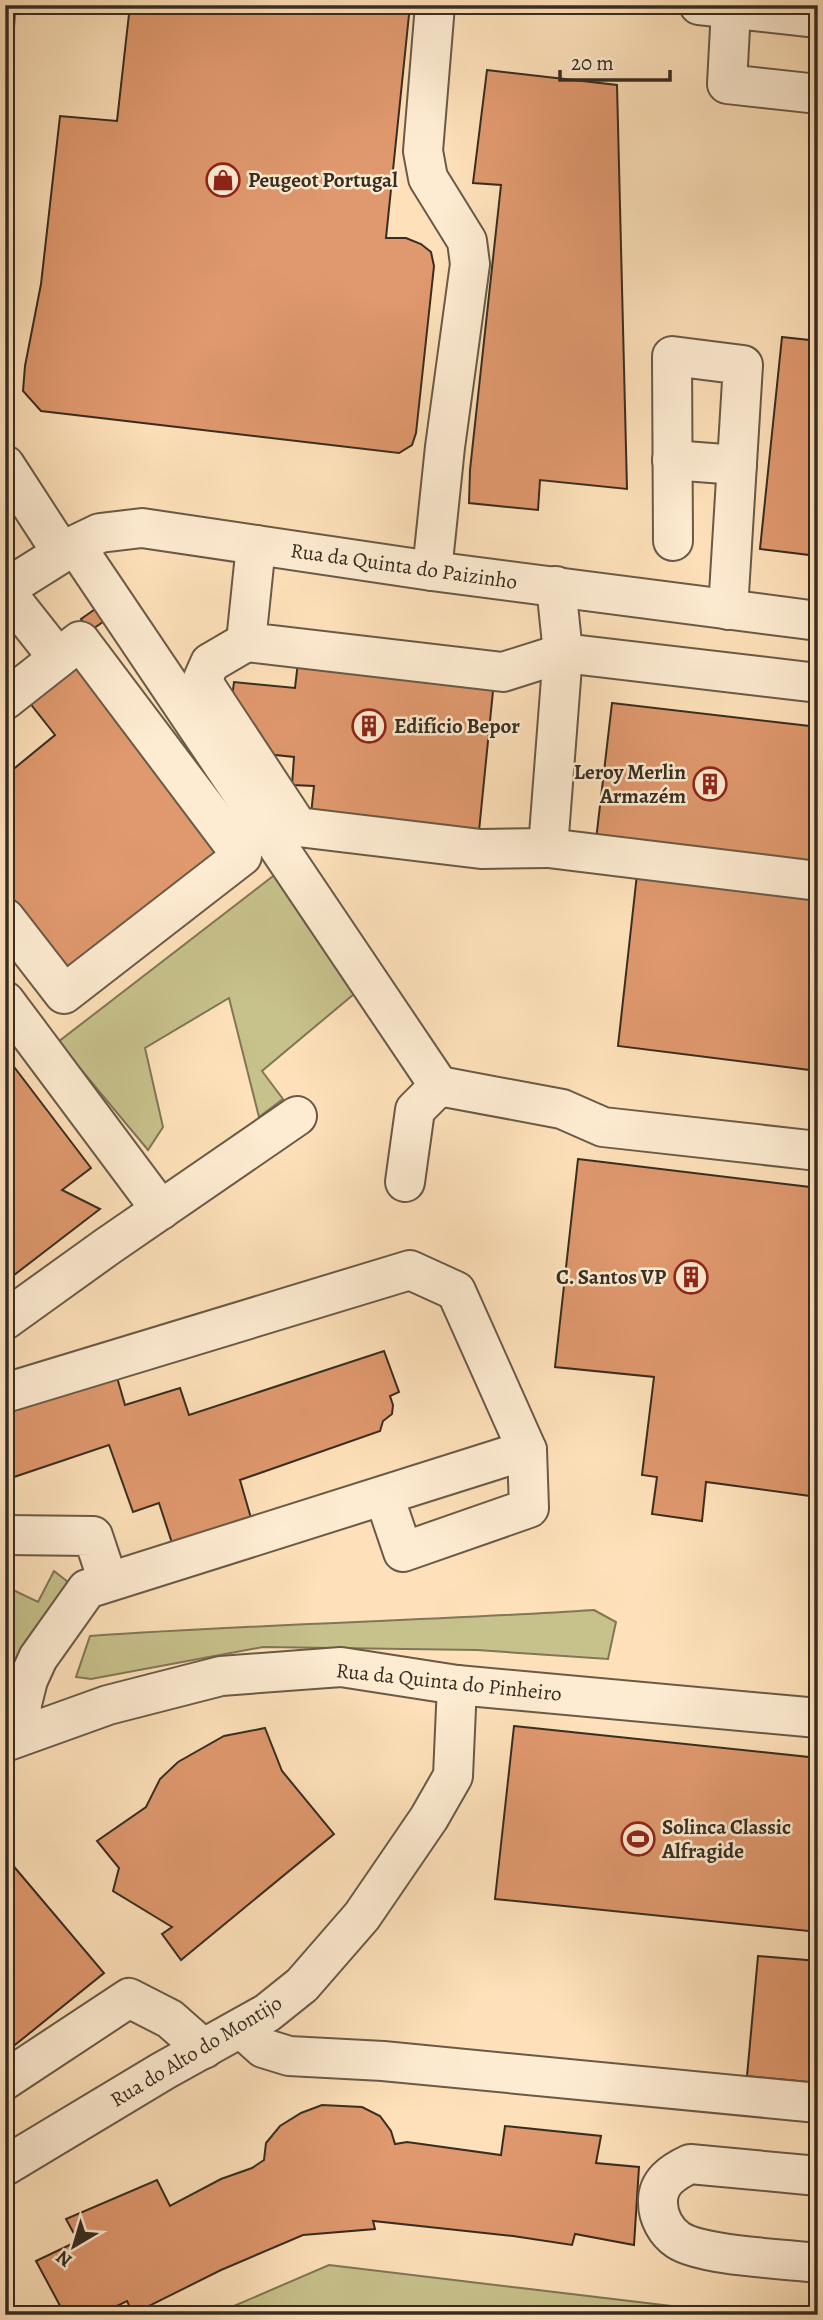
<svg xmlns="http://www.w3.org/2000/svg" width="823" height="2320" font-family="Alegreya,serif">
  <rect width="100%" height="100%" fill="#fee1ba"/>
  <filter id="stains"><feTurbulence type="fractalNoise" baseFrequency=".00286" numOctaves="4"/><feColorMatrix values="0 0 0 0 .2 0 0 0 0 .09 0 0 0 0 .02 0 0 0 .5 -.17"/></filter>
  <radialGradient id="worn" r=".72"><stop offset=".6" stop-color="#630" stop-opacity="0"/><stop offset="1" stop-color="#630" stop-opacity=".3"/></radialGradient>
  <g fill="#c7c18b" stroke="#7f7756" stroke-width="2">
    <path d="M5,5H16L5,133Z"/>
    <path d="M281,870L360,989L262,1071L283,1099L259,1117L229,998L145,1048L163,1127L148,1150L58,1042Z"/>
    <path d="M54,1571L68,1582L25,1650L5,1692V1586L38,1602Z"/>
    <path d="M594,1610L616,1622L608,1659L477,1650L263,1647L91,1679L76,1677L90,1636C258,1624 426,1621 594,1610Z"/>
    <path d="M329,2265L747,2315H213Z"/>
  </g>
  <g fill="#e0986e" stroke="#372d21" stroke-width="2">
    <path d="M130,5H410L386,238H406L421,244L431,252L434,266L416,433L412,445L399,453L41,411L23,391L25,366L41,284L60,116L117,121Z"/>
    <path d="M487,70L617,85L627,489L540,480L538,510L469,503L470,470L501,185L473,183Z"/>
    <path d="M782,337L818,341V556L760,549Z"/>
    <path d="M101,605L110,617L90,631L81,619Z"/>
    <path d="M85,661L227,847L65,973L5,893V776L55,735L29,702Z"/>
    <path d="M298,662L494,681L479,831L311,814L314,786L292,785L294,757L266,754L232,698L234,682L295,688Z"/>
    <path d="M612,703L818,727V867L596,840Z"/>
    <path d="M637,874L818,897V1071L618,1046Z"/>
    <path d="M5,1055L91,1168L62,1190L100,1209L5,1282Z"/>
    <path d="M578,1159L818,1188V1497L706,1482L702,1521L652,1514L657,1477L642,1475L654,1377L555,1367Z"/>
    <path d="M384,1351L399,1392L390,1396L393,1405L392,1414L383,1421L380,1431L240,1480L251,1518L172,1543L159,1503L133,1512L109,1445L5,1480V1403L114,1367L125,1405L180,1388L189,1415Z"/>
    <path d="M514,1726L818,1758V1932L495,1899Z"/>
    <path d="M265,1728L282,1771L334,1834L181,1960L162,1934L172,1927L113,1891L119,1868L97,1841L146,1807L160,1779L178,1762L224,1736Z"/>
    <path d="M5,1856L104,1973L5,2053Z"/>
    <path d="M758,1956L818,1961V2083L747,2076Z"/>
    <path d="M322,2105L362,2107L380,2116L391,2131L395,2144L407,2142L501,2155L505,2126L601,2136L596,2163L639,2167L634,2245L575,2234L572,2245L513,2236L373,2221L375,2229L303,2235L221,2270L133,2314L127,2301L98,2315H65L36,2261L78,2241L66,2219L157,2180L170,2206L221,2179L252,2168L264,2160L266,2143L280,2126L301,2113Z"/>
  </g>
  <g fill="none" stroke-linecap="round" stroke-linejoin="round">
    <defs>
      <g id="minor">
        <path d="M699,5L818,18"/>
        <path d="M731,9L727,84L818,94"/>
        <path d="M672,460L737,465"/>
        <path d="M5,465L62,553"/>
        <path d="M673,541L672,356L743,365L728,610"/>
        <path d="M75,545L439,1086L562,1109L603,1127L818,1151"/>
        <path d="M256,545L246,642L503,672L563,653L818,683"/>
        <path d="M432,571L445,447L470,264L467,241L428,178L423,151L435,5"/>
        <path d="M556,586L563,653L548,848L818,881"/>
        <path d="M5,589L75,545L100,533L142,528L432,571L818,621"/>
        <path d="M5,591L58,658"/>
        <path d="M246,642L210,663L202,681L298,827L481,849L548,848"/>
        <path d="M5,700L80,641L242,856L64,994L5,918"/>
        <path d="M5,1001L161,1210"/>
        <path d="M405,1182L415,1110L439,1086"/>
        <path d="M5,1320L108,1246L297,1116"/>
        <path d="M5,1393L410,1270L456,1291L527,1450"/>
        <path d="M5,1535L93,1536L108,1581"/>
        <path d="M21,1735L22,1704L28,1680L38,1658L87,1589L527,1450L529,1508L403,1552L384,1496"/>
        <path d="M5,1742L108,1705L221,1676L341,1667L457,1685L818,1718"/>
        <path d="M241,2028L263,2048L289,2056L383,2061L818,2103"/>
        <path d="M5,2080L129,1998L170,2019L204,2049"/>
        <path d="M5,2166L163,2071L267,2013L302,1985L362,1916L429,1818L453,1776L457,1685"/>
        <path d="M818,2176L690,2164C673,2172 657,2182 658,2203C658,2217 666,2232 678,2240C702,2256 786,2259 818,2263"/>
      </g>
    </defs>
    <use href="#minor" stroke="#695a47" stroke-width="42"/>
    <use href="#minor" stroke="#feecd2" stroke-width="38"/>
  </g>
  <defs>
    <symbol id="shop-ring" viewBox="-11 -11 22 22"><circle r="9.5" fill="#feecd2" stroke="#8f2418" stroke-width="1.5"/><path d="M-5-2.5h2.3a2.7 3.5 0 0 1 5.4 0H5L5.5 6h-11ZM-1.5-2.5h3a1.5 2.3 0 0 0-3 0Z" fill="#8f2418"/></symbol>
    <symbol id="building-ring" viewBox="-11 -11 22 22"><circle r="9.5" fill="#feecd2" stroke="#8f2418" stroke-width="1.5"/><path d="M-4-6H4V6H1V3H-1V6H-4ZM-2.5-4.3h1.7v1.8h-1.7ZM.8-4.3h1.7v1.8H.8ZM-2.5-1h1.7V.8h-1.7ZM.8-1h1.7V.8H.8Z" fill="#8f2418"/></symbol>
    <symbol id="stadium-ring" viewBox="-11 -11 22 22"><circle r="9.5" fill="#feecd2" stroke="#8f2418" stroke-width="1.5"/><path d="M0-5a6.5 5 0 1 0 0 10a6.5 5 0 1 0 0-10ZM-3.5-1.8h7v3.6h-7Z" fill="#8f2418"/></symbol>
  </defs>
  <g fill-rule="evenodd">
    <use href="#shop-ring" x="204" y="161" width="38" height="38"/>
    <use href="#building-ring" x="350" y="707" width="38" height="38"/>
    <use href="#building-ring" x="691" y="765" width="38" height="38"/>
    <use href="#building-ring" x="672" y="1258" width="38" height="38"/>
    <use href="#stadium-ring" x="619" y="1820" width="38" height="38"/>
  </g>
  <g text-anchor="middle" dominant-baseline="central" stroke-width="5" stroke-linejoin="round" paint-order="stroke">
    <g font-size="21" font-weight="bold" fill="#372d21" stroke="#feecd2" text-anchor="start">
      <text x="248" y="180">Peugeot Portugal</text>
      <text x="394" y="726">Edifício Bepor</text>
      <text x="686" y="772" text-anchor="end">Leroy Merlin<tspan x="686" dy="24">Armazém</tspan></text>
      <text x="666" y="1277" text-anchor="end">C. Santos VP</text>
      <text x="662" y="1827">Solinca Classic<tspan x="662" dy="24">Alfragide</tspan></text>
    </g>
    <g font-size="21" fill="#372d21" stroke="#feecd2">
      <text transform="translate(404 566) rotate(8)">Rua da Quinta do Paizinho</text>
      <text transform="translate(449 1682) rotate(6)">Rua da Quinta do Pinheiro</text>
      <text transform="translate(196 2051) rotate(-31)">Rua do Alto do Montijo</text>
    </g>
  </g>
  <rect width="823" height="2320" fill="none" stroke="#fee1ba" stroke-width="28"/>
  <rect x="7" y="7" width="809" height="2306" fill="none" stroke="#372d21" stroke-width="3.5"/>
  <rect x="14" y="14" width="795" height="2292" fill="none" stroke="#372d21" stroke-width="2"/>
  <g transform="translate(74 2246) rotate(218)" stroke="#feecd2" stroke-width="5" paint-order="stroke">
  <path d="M0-5L12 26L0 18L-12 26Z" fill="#372d21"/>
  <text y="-10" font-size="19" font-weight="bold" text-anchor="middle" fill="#372d21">N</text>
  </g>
  <path d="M560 70v10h110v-10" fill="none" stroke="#372d21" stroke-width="3.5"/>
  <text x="571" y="70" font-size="21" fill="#372d21" stroke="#feecd2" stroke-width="5" paint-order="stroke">20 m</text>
  <rect width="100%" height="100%" filter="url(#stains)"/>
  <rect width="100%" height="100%" fill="url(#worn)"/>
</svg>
